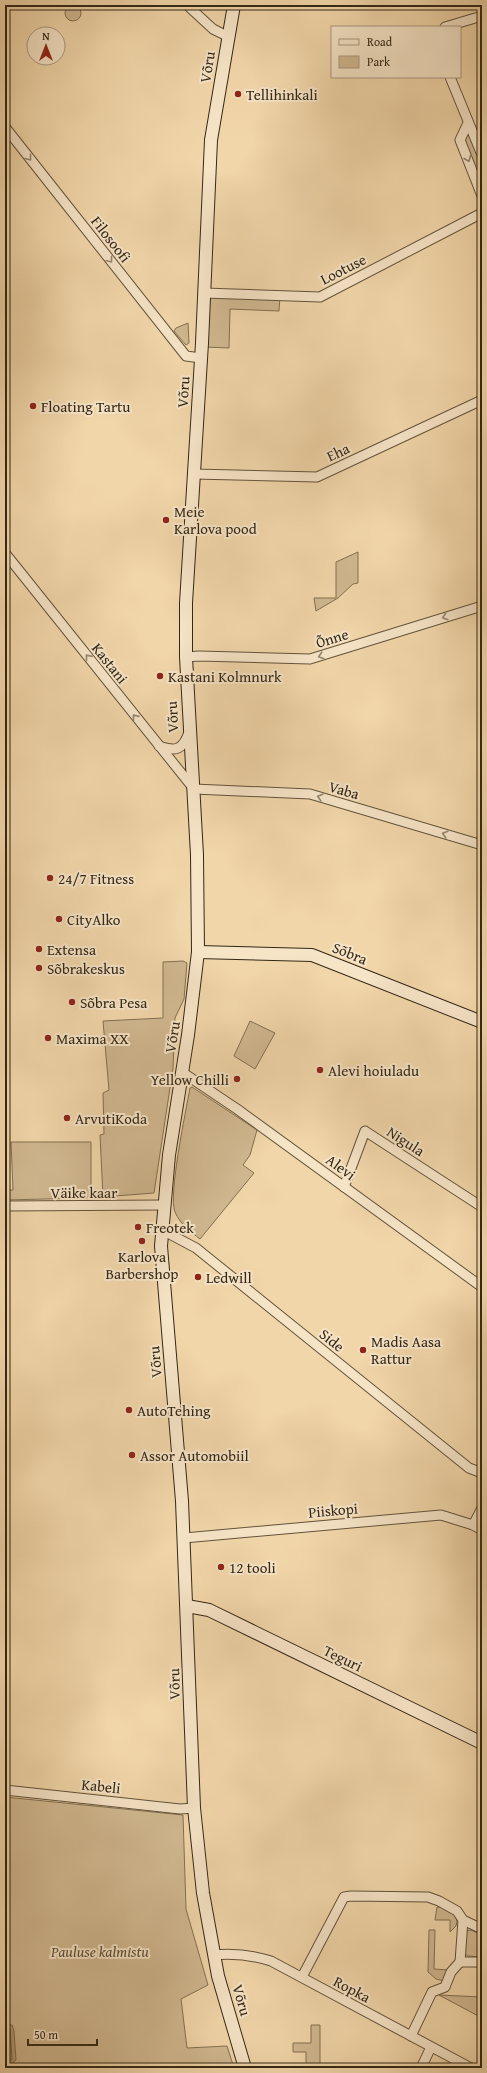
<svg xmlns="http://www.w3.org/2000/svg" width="487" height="2073" font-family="'Gentium Book Plus',serif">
  <rect width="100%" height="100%" fill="#f1d6a9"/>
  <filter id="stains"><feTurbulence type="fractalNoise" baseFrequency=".005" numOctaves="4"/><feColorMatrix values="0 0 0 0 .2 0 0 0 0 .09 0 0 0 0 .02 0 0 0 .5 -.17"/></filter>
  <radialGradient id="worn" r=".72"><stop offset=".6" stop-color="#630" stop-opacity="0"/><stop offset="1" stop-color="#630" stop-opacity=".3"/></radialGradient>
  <g fill="#d1b890" stroke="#827053">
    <circle cx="73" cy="13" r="8"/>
    <path d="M468,123L482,153V196L460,140Z"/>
    <path d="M207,294L280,296L279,311L230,309L229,348L205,347Z"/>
    <path d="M188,323L189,343L186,345L174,331L176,328Z"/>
    <path d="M358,552V583L353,584L338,598L316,611L314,598H336V562Z"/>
    <path d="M183,961L187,963L184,999L175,1018L173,1068L154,1193L103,1197L100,1135L104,1134L103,1093L109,1090L103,1021L163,1018V962Z"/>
    <path d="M250,1021L275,1033L255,1069L234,1056Z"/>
    <path d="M192,1087L257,1130L250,1155L243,1165L254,1173L200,1239C191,1232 180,1224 175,1212C168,1195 186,1111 190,1088Z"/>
    <path d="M11,1142H91V1195L86,1198L5,1200V1190H13Z"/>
    <path d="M5,1797L183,1815L186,1909L208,1985L181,1999L187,2048L227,2046L234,2068H5Z"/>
    <path d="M437,1907H441L454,1913L457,1921L456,1926L450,1932V1920H435Z"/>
    <path d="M429,1930H435L434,1969L449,1970L444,1981L436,1979L428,1972Z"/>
    <path d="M471,1930L482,1935V1957L468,1956L464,1953L465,1931Z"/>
    <path d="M439,1995L482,1997V2018Z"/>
    <path d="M311,2025H320V2068H306V2052H293V2043H311Z"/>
  </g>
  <path fill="#b09a77" stroke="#7e6c50" d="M5,2024L12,2025L14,2031L16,2060L11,2064H5Z"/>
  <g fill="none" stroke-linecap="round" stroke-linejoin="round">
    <path stroke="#726046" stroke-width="1" d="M5,2028L10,2029L12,2060H5"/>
    <defs>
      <g id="street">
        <path d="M187,5L213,29L227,36"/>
        <path d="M445,27L482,16"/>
        <path d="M450,77L482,155"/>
        <path d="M468,123L460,140L482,196"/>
        <path d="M5,127L186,356L201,358"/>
        <path d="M204,293L320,297L482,213"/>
        <path d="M194,474L317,477L482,400"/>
        <path d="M5,553L194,789L310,794L482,845"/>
        <path d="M186,657L199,656L310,659L482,606"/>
        <path d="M159,746C176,752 183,750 189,732"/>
        <path d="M182,1072L237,1109L482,1287"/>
        <path d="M344,1187L365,1131L482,1207"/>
        <path d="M5,1206L163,1205"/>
        <path d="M162,1230L196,1248L469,1468L482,1473"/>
        <path d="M473,1525L482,1508"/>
        <path d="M184,1538L441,1515L473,1525L482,1530"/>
        <path d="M5,1790L180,1809L194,1808"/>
        <path d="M463,1920L460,1962H482"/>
        <path d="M214,1955C235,1953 252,1955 271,1961L471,2068"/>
        <path d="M302,1977L344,1897L351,1896L428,1897L439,1901L457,1911L463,1920L482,1929"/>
        <path d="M411,2036L432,1992L445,1987L451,1972L460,1962"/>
        <path d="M421,2068L431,2047"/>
      </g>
      <g id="secondary">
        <path d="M234,5L211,140L202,343L186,603V657L197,855L198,952L188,1035L169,1155L161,1246L182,1501L194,1808L203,1893L218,1976L245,2068"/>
        <path d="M198,952L312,955L482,1022"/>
        <path d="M187,1606L209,1610L482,1743"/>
      </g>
    </defs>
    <use href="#street" stroke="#62533b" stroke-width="11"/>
    <use href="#secondary" stroke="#332716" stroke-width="14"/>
    <use href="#street" stroke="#f6e4c7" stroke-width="9"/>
    <use href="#secondary" stroke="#f6e4c7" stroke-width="12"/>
  </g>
  <defs><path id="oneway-chevron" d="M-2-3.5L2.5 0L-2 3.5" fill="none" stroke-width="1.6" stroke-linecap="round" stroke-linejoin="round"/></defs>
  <g stroke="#94866e">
    <use href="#oneway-chevron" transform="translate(29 158) rotate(52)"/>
    <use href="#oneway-chevron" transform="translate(468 159) rotate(68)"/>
    <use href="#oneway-chevron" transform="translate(110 260) rotate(52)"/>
    <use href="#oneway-chevron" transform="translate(445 617) rotate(163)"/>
    <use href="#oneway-chevron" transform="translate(321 656) rotate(163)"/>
    <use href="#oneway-chevron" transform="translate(88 657) rotate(-129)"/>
    <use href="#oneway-chevron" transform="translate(135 717) rotate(-129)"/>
    <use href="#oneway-chevron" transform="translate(320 797) rotate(-164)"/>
    <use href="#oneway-chevron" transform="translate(445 834) rotate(-163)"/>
  </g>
  <g fill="#8f2418" stroke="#f6e4c7" stroke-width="1.5">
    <circle cx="238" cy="94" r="4"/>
    <circle cx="33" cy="406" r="4"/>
    <circle cx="166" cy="520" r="4"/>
    <circle cx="160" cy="676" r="4"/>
    <circle cx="50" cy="878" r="4"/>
    <circle cx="59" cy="919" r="4"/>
    <circle cx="39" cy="949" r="4"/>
    <circle cx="39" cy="968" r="4"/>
    <circle cx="72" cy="1002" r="4"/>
    <circle cx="48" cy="1038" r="4"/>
    <circle cx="320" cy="1070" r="4"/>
    <circle cx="237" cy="1079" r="4"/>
    <circle cx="67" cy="1118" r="4"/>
    <circle cx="138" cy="1227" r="4"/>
    <circle cx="142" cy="1241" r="4"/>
    <circle cx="198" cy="1277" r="4"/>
    <circle cx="363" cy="1350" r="4"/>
    <circle cx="129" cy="1410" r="4"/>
    <circle cx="132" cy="1455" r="4"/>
    <circle cx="221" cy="1567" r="4"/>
  </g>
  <g text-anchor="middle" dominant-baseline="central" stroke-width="4" stroke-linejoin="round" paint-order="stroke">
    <g font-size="15" fill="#332716" stroke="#f6e4c7">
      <text transform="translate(207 67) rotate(-81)">Võru</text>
      <text transform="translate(111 239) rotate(52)">Filosoofi</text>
      <text transform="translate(343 269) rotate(-27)">Lootuse</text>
      <text transform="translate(183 392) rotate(-86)">Võru</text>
      <text transform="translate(338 452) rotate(-25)">Eha</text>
      <text transform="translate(332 638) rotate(-17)">Õnne</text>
      <text transform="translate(110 663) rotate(51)">Kastani</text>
      <text transform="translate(172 717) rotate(-93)">Võru</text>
      <text transform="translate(344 790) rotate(16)">Vaba</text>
      <text transform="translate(350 953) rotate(22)">Sõbra</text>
      <text transform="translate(172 1037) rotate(-81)">Võru</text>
      <text transform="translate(406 1141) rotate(33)">Nigula</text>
      <text transform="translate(341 1167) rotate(36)">Alevi</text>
      <text x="84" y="1192">Väike kaar</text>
      <text transform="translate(332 1340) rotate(39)">Side</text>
      <text transform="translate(155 1362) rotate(-95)">Võru</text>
      <text transform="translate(333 1510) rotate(-5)">Piiskopi</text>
      <text transform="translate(343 1658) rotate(26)">Teguri</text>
      <text transform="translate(174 1684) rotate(-91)">Võru</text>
      <text transform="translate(101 1786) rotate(6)">Kabeli</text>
      <text transform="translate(352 1989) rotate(28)">Ropka</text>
      <text transform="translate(242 2000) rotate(74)">Võru</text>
    </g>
    <g font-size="15" fill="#332716" stroke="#f6e4c7" text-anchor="start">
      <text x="246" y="94">Tellihinkali</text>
      <text x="41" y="406">Floating Tartu</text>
      <text x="174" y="511">Meie<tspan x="174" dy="17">Karlova pood</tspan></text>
      <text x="168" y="676">Kastani Kolmnurk</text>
      <text x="58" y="878">24/7 Fitness</text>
      <text x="67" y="919">CityAlko</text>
      <text x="47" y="949">Extensa</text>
      <text x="47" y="968">Sõbrakeskus</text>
      <text x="80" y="1002">Sõbra Pesa</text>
      <text x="56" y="1038">Maxima XX</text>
      <text x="328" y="1070">Alevi hoiuladu</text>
      <text x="229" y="1079" text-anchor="end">Yellow Chilli</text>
      <text x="75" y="1118">ArvutiKoda</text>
      <text x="146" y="1227">Freotek</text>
      <text x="142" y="1256" text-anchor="middle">Karlova<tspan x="142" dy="17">Barbershop</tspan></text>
      <text x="206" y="1277">Ledwill</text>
      <text x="371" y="1341">Madis Aasa<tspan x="371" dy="17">Rattur</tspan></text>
      <text x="137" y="1410">AutoTehing</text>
      <text x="140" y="1455">Assor Automobiil</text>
      <text x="229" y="1567">12 tooli</text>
    </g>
    <g font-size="15" font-style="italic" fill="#5a4b34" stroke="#f6e4c7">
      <text x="100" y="1951">Pauluse kalmistu</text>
    </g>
  </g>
  <rect width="487" height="2073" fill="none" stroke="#f1d6a9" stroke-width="20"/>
  <rect x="6" y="6" width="475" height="2061" fill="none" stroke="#332716" stroke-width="2"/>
  <rect x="10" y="10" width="467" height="2053" fill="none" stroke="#332716"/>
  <rect x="331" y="26" width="130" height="52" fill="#f6e4c7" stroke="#a89880"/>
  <rect x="339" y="39" width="20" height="6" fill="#f6e4c7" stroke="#a89880"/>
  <text x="367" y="46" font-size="12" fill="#332716">Road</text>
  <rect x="339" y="56" width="20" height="12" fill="#d1b890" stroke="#a89880"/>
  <text x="367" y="66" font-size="12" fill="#332716">Park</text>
  <g transform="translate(46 46)"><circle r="19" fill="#f6e4c7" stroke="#a89880"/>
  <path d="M0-3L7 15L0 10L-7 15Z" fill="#8f2418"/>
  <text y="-6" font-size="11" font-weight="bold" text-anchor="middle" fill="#332716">N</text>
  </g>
  <path d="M28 2039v6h69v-6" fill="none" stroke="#332716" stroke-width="2"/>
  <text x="34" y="2039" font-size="12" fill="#332716" stroke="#f6e4c7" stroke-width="3" paint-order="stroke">50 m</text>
  <rect width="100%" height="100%" filter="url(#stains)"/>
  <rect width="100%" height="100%" fill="url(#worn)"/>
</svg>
